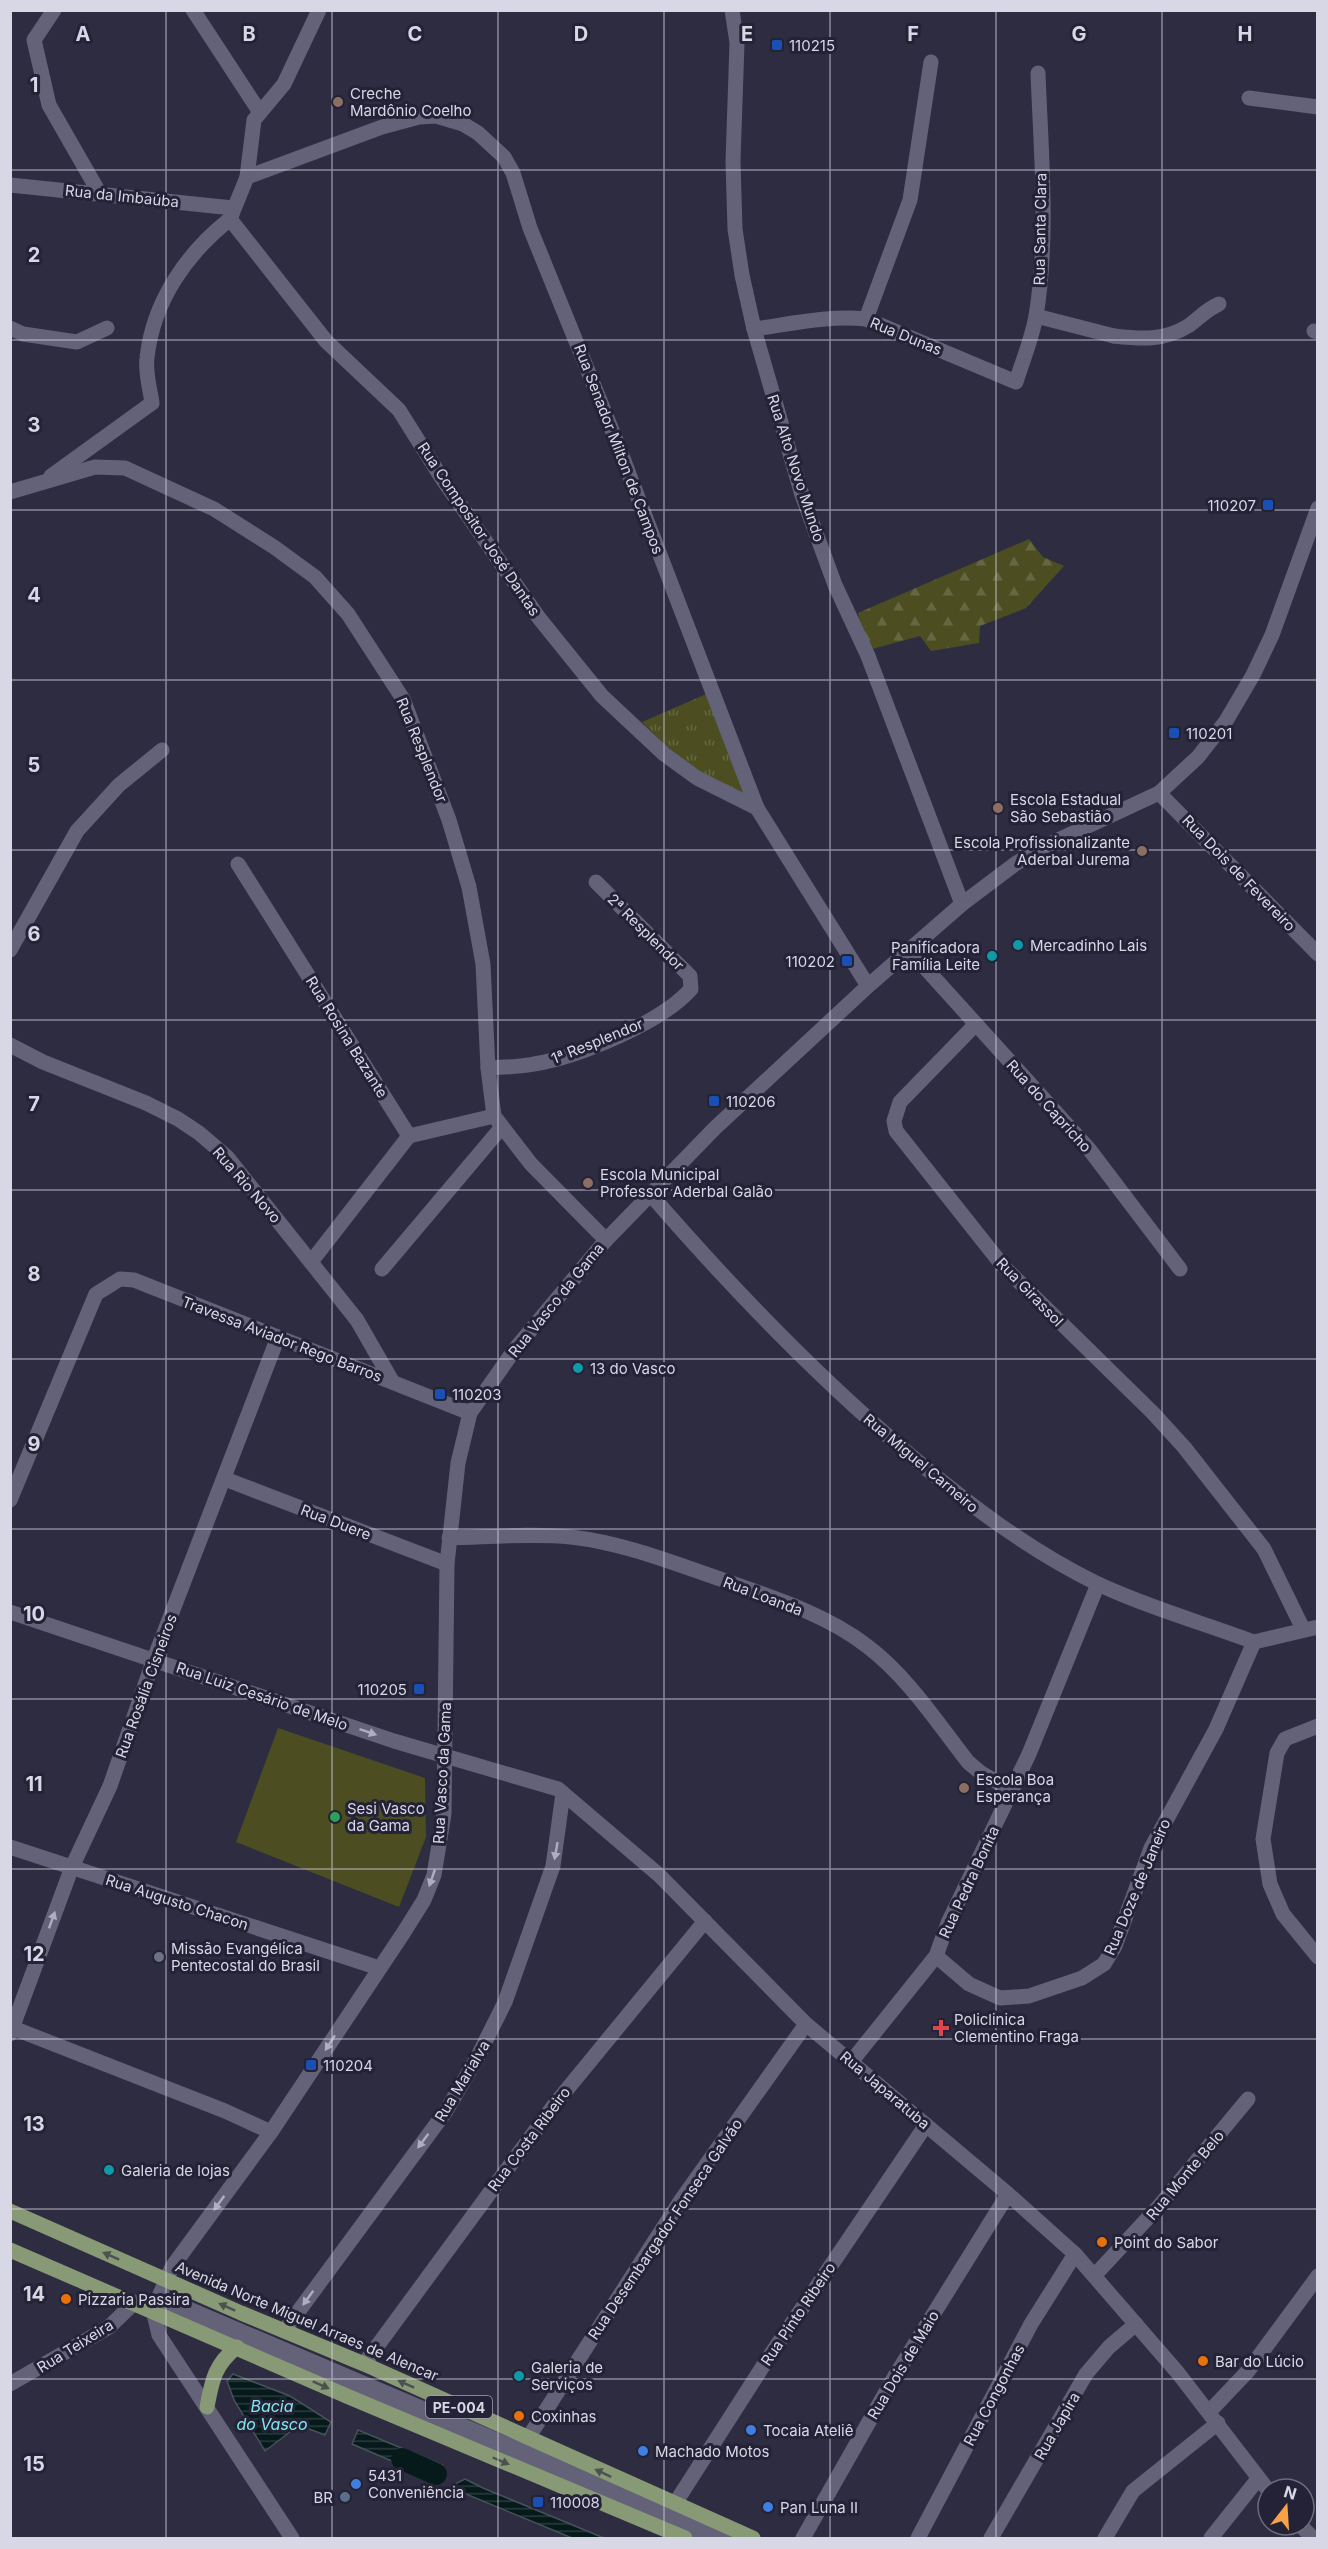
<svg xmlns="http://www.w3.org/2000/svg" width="1328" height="2549" font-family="Inter,sans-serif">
  <defs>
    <pattern id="grass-tufts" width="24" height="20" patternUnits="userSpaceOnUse" patternTransform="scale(1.5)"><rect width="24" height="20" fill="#4c4e22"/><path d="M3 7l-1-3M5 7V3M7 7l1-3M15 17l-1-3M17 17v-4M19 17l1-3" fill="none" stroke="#656742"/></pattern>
    <pattern id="forest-firs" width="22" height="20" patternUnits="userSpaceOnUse" patternTransform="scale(1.5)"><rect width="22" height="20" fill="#4c4e22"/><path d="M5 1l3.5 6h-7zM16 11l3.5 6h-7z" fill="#656742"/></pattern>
    <pattern id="water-rules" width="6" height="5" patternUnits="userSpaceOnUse" patternTransform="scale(1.5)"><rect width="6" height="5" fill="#061a1b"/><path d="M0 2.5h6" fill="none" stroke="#2a3b3c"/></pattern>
  </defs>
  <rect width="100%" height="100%" fill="#2e2c41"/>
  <path fill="url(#grass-tufts)" d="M711,692L754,800L697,778L642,722Z"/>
  <path fill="url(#forest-firs)" d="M1029,539L1043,557L1064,566L1026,608L980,626L979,643L931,651L920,636L865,651L858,613Z"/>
  <path fill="#4c4e22" d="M278,1728L425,1778L426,1837L399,1907L236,1842Z"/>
  <g fill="url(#water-rules)" stroke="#455358" stroke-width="1.5">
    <path d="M233,2374L290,2396L331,2422L325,2435L299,2425L265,2451L234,2400L227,2381Z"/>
    <path d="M358,2430L442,2465L422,2474L352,2444Z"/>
    <path d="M465,2479L483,2488L604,2538H572L449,2487Z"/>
  </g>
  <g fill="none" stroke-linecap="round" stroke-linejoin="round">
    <path stroke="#061a1b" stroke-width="22" d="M402,2459L436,2474"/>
    <g stroke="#636279" stroke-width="15">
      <path d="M1314,331L1318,332"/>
      <path d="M1114,336C1141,339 1164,341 1188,326C1198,319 1207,309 1219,304"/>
      <path d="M712,2538L161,2303L163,2298L727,2538"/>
    </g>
    <g stroke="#636279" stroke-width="15">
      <path d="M54,10L34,40L49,105L100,194"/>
      <path d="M193,10L259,111"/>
      <path d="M732,10L737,43L733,161L735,229L742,275L754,329L802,495L835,585L868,656L962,904"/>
      <path d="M1249,98L1318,107"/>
      <path d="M247,177L382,127L419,117L436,116L463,124L478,133L504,157L513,173L530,228L616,440L757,808L868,986"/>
      <path d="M10,185L233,208"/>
      <path d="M230,219L326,341L399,410L441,477L539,618L602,696L664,754L697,778L757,808"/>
      <path d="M230,219L247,177L254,120L284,84L319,10"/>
      <path d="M1036,316L1114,336"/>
      <path d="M866,319L910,200L931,62"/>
      <path d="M10,328L23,334L77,342L107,328"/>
      <path d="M754,329C791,324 828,315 866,319L1016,382C1023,360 1032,338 1036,316C1049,236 1041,154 1038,73"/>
      <path d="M51,476L152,403C150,389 145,372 147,358C153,301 187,253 230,219"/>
      <path d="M10,492L95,467L125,468L214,509L274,547L315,577L348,614L403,699L449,820L469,887L483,964L488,1068L494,1116L531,1164L606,1240"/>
      <path d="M238,864L409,1136"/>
      <path d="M10,950L77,831L119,785L162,750"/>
      <path d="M909,950L1089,1149L1180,1269"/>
      <path d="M975,1025L900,1102L894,1121L896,1131L1003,1266L1153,1413L1184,1447L1264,1549L1303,1629"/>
      <path d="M10,1045L43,1062L146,1103L178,1119L199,1133L227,1157L357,1320L392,1381"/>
      <path d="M488,1068C503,1067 519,1067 534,1064C578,1057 661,1023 691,989L690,976L596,882"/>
      <path d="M409,1136L494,1116"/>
      <path d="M651,1195C729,1285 811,1371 903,1449C963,1500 1025,1548 1096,1583C1144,1606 1203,1623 1254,1642"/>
      <path d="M311,1262L409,1136"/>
      <path d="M382,1269L501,1128"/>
      <path d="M225,1479L447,1564"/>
      <path d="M10,1500L96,1294L120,1279L134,1280L470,1413"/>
      <path d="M449,1538C489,1537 531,1533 571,1537C624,1543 673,1563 723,1580C771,1597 826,1614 867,1646C907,1676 937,1722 968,1762L981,1773L1013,1791"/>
      <path d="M10,1612L394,1741L558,1789L659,1875L806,2024L1008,2194L1075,2254L1178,2373L1268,2490"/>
      <path d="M1254,1642L1318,1627"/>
      <path d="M1318,1726L1285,1739L1277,1753L1263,1839L1270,1884L1283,1914L1318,1957"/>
      <path d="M10,1847L379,1968"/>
      <path d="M936,1956L969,1984L1000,1998L1029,1996L1082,1978L1104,1964L1115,1946L1151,1848L1216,1729L1254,1642"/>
      <path d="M13,2028L225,2111L271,2132"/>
      <path d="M10,2034L72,1867L110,1786L154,1659L278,1337"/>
      <path d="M851,2062L936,1956L948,1923L1029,1754L1098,1584"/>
      <path d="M1095,2275L1160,2205L1248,2099"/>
      <path d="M284,2331L446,2111L477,2058L505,2002L553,1866L563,1793"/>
      <path d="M364,2364L555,2104L705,1921"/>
      <path d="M10,2384L109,2327L135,2302"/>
      <path d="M1209,2412L1248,2371L1318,2276"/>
      <path d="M528,2438L681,2200L806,2024"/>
      <path d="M674,2505L765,2363L926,2125"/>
      <path d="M1300,2525L1313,2538"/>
      <path d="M803,2538L895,2376L1008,2194"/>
      <path d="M918,2538L1031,2324L1075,2254"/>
      <path d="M991,2538L1086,2374L1109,2347L1136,2324"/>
      <path d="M1105,2538L1133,2491L1218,2423"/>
      <path d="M1211,2538L1258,2479"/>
    </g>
    <path stroke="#636279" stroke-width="15" d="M1159,793L1318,954"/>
    <path stroke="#636279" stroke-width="15" d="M292,2538L159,2335L153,2310L172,2267L271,2132L404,1932L424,1900L434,1875L444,1814L447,1564L458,1463L470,1413L515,1349L606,1240L715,1128L868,986L962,904L1015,864L1043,847L1159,793L1198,757L1226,721L1253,675L1272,635L1318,508"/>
    <g stroke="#889975" stroke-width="15">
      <path d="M10,2211L241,2313L364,2364L753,2538"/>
      <path d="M10,2250L349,2397L685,2538"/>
      <path d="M207,2407C212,2380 215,2364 237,2347"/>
    </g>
  </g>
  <defs><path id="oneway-solid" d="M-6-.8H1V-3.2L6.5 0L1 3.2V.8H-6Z" transform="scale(1.5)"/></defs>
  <g fill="#afaebf">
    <use href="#oneway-solid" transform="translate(368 1732) rotate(19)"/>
    <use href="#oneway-solid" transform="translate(556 1851) rotate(100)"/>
    <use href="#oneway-solid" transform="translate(432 1878) rotate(109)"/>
    <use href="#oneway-solid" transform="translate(52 1920) rotate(-70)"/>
    <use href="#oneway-solid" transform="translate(330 2043) rotate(123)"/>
    <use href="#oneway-solid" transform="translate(423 2141) rotate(127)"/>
    <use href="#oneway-solid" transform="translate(219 2203) rotate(126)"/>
    <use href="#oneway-solid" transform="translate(308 2298) rotate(126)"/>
  </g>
  <g fill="#4c524f">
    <use href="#oneway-solid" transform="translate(111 2256) rotate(-156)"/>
    <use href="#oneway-solid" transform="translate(227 2307) rotate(-156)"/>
    <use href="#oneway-solid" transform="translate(406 2384) rotate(-156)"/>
    <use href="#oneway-solid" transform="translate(321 2385) rotate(24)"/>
    <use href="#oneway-solid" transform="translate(501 2461) rotate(23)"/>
    <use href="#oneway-solid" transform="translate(603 2473) rotate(-155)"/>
  </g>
  <path fill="none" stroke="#d8d7e5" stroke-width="1.5" stroke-opacity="0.55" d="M166,10V2538M332,10V2538M498,10V2538M664,10V2538M830,10V2538M996,10V2538M1162,10V2538M10,170H1318M10,340H1318M10,510H1318M10,680H1318M10,850H1318M10,1020H1318M10,1190H1318M10,1359H1318M10,1529H1318M10,1699H1318M10,1869H1318M10,2039H1318M10,2209H1318M10,2379H1318"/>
  <g fill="#1a4fb4" stroke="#242236" stroke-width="2">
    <rect x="771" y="39" width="12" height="12" rx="3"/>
    <rect x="1262" y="499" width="12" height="12" rx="3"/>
    <rect x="1168" y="727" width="12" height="12" rx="3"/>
    <rect x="841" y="955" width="12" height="12" rx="3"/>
    <rect x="708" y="1095" width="12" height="12" rx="3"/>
    <rect x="434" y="1388" width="12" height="12" rx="3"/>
    <rect x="413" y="1683" width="12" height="12" rx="3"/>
    <rect x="305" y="2059" width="12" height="12" rx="3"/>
    <rect x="532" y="2496" width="12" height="12" rx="3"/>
  </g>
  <g fill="#8d6e63" stroke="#242236" stroke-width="2">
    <circle cx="338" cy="102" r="6"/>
    <circle cx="998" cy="808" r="6"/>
    <circle cx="1142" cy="851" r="6"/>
    <circle cx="588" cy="1183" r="6"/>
    <circle cx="964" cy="1788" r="6"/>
  </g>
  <g fill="#0f9aa8" stroke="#242236" stroke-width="2">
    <circle cx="1018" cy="945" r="6"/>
    <circle cx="992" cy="956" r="6"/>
    <circle cx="578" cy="1368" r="6"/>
    <circle cx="109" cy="2170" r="6"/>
    <circle cx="519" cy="2376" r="6"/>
  </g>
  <circle fill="#2e9e5b" stroke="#242236" stroke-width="2" cx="335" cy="1817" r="6"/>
  <circle fill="#6b7280" stroke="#242236" stroke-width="2" cx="159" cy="1957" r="6"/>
  <path fill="#e0444e" stroke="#242236" stroke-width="2" d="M938 2019h6v6h6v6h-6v6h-6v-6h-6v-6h6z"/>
  <g fill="#e8710a" stroke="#242236" stroke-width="2">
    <circle cx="1102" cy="2242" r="6"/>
    <circle cx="66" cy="2299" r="6"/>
    <circle cx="1203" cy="2361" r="6"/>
    <circle cx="519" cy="2416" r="6"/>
  </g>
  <g fill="#3f7fe0" stroke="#242236" stroke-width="2">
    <circle cx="751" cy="2430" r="6"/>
    <circle cx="643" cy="2451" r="6"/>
    <circle cx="356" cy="2484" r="6"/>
    <circle cx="768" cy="2507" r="6"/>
  </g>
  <circle fill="#5c6f8a" stroke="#242236" stroke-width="2" cx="345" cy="2497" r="6"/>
  <g text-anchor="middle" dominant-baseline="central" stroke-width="6" stroke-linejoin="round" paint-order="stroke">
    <rect fill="#242236" stroke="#a2a1b0" stroke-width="1.5" x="426" y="2396" width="66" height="22" rx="4.5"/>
    <g font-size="14" font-weight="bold" fill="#d8d7e5">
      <text x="459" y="2407">PE-004</text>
    </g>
    <g font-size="15" fill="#d8d7e5" stroke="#242236" text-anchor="start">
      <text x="789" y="45">110215</text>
      <text x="350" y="93">Creche<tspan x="350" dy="17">Mardônio Coelho</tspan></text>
      <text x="1256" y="505" text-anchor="end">110207</text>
      <text x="1186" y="733">110201</text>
      <text x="1010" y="799">Escola Estadual<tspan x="1010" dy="17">São Sebastião</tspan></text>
      <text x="1130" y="842" text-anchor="end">Escola Profissionalizante<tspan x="1130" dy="17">Aderbal Jurema</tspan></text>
      <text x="1030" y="945">Mercadinho Lais</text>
      <text x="980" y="947" text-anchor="end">Panificadora<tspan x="980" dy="17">Família Leite</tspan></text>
      <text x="835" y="961" text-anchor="end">110202</text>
      <text x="726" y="1101">110206</text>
      <text x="600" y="1174">Escola Municipal<tspan x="600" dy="17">Professor Aderbal Galão</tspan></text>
      <text x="590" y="1368">13 do Vasco</text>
      <text x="452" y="1394">110203</text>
      <text x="407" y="1689" text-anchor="end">110205</text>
      <text x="976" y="1779">Escola Boa<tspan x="976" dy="17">Esperança</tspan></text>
      <text x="347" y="1808">Sesi Vasco<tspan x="347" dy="17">da Gama</tspan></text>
      <text x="171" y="1948">Missão Evangélica<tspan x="171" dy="17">Pentecostal do Brasil</tspan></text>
      <text x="954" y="2019">Policlinica<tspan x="954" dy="17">Clementino Fraga</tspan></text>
      <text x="323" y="2065">110204</text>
      <text x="121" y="2170">Galeria de lojas</text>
      <text x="1114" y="2242">Point do Sabor</text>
      <text x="78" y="2299">Pizzaria Passira</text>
      <text x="1215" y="2361">Bar do Lúcio</text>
      <text x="531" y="2367">Galeria de<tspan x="531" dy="17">Serviços</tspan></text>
      <text x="531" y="2416">Coxinhas</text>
      <text x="763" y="2430">Tocaia Ateliê</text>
      <text x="655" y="2451">Machado Motos</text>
      <text x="368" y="2475">5431<tspan x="368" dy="17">Conveniência</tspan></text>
      <text x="333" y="2497" text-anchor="end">BR</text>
      <text x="550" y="2502">110008</text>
      <text x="780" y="2507">Pan Luna II</text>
    </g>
    <g font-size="15" fill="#d8d7e5" stroke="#242236">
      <text transform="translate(122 196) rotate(6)">Rua da Imbaúba</text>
      <text transform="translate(1040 229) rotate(-89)">Rua Santa Clara</text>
      <text transform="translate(906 336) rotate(22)">Rua Dunas</text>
      <text transform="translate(619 449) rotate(69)">Rua Senador Milton de Campos</text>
      <text transform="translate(796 468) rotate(72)">Rua Alto Novo Mundo</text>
      <text transform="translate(479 529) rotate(56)">Rua Compositor José Dantas</text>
      <text transform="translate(422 750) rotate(68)">Rua Resplendor</text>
      <text transform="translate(1239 873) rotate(46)">Rua Dois de Fevereiro</text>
      <text transform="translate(646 932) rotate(45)">2ª Resplendor</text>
      <text transform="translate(347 1037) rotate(58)">Rua Rosina Bazante</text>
      <text transform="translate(597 1041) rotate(-22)">1ª Resplendor</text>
      <text transform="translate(1049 1106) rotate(48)">Rua do Capricho</text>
      <text transform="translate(247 1185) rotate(49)">Rua Rio Novo</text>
      <text transform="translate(1030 1292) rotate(46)">Rua Girassol</text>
      <text transform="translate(556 1300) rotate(-51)">Rua Vasco da Gama</text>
      <text transform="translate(282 1339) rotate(21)">Travessa Aviador Rego Barros</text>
      <text transform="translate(921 1463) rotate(40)">Rua Miguel Carneiro</text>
      <text transform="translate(336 1522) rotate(21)">Rua Duere</text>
      <text transform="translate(763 1596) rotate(21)">Rua Loanda</text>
      <text transform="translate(146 1686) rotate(-70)">Rua Rosália Cisneiros</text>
      <text transform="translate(262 1696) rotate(19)">Rua Luiz Cesário de Melo</text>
      <text transform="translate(442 1773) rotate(-87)">Rua Vasco da Gama</text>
      <text transform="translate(969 1882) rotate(-65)">Rua Pedra Bonita</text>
      <text transform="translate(1137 1887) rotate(-67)">Rua Doze de Janeiro</text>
      <text transform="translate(177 1902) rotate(18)">Rua Augusto Chacon</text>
      <text transform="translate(462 2081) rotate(-59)">Rua Marialva</text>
      <text transform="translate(885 2090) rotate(40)">Rua Japaratuba</text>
      <text transform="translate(529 2139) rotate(-53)">Rua Costa Ribeiro</text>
      <text transform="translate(1185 2175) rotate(-50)">Rua Monte Belo</text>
      <text transform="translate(665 2229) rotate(-56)">Rua Desembargador Fonseca Galvão</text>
      <text transform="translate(798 2314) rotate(-56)">Rua Pinto Ribeiro</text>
      <text transform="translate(307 2321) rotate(23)">Avenida Norte Miguel Arraes de Alencar</text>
      <text transform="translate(75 2346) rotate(-32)">Rua Teixeira</text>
      <text transform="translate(903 2365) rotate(-59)">Rua Dois de Maio</text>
      <text transform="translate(994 2395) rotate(-62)">Rua Congonhas</text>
      <text transform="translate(1057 2426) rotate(-60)">Rua Japira</text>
    </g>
    <g font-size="16" font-style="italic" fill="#7fe7ec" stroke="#242236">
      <text x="272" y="2406">Bacia<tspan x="272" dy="18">do Vasco</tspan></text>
    </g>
  </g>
  <g font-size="20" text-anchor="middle" font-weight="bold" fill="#d8d7e5" stroke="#242236" stroke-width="6" stroke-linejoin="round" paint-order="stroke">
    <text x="83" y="41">A</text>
    <text x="249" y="41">B</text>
    <text x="415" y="41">C</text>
    <text x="581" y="41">D</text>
    <text x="747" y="41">E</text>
    <text x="913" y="41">F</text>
    <text x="1079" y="41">G</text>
    <text x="1245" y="41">H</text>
    <text x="34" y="92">1</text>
    <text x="34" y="262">2</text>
    <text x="34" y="432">3</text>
    <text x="34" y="602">4</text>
    <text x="34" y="772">5</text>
    <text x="34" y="941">6</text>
    <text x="34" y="1111">7</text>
    <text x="34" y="1281">8</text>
    <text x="34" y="1451">9</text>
    <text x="34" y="1621">10</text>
    <text x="34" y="1791">11</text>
    <text x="34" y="1961">12</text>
    <text x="34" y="2131">13</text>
    <text x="34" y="2301">14</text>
    <text x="34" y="2471">15</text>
  </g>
  <rect width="1328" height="2549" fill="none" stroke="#d8d7e5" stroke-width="24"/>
  <g transform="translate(1286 2507) rotate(17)"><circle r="28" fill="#242236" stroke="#6c6a7c" stroke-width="1.5"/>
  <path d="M0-4.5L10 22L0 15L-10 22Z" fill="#f7a149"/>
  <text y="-9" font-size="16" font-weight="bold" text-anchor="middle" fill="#d8d7e5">N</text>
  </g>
</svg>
